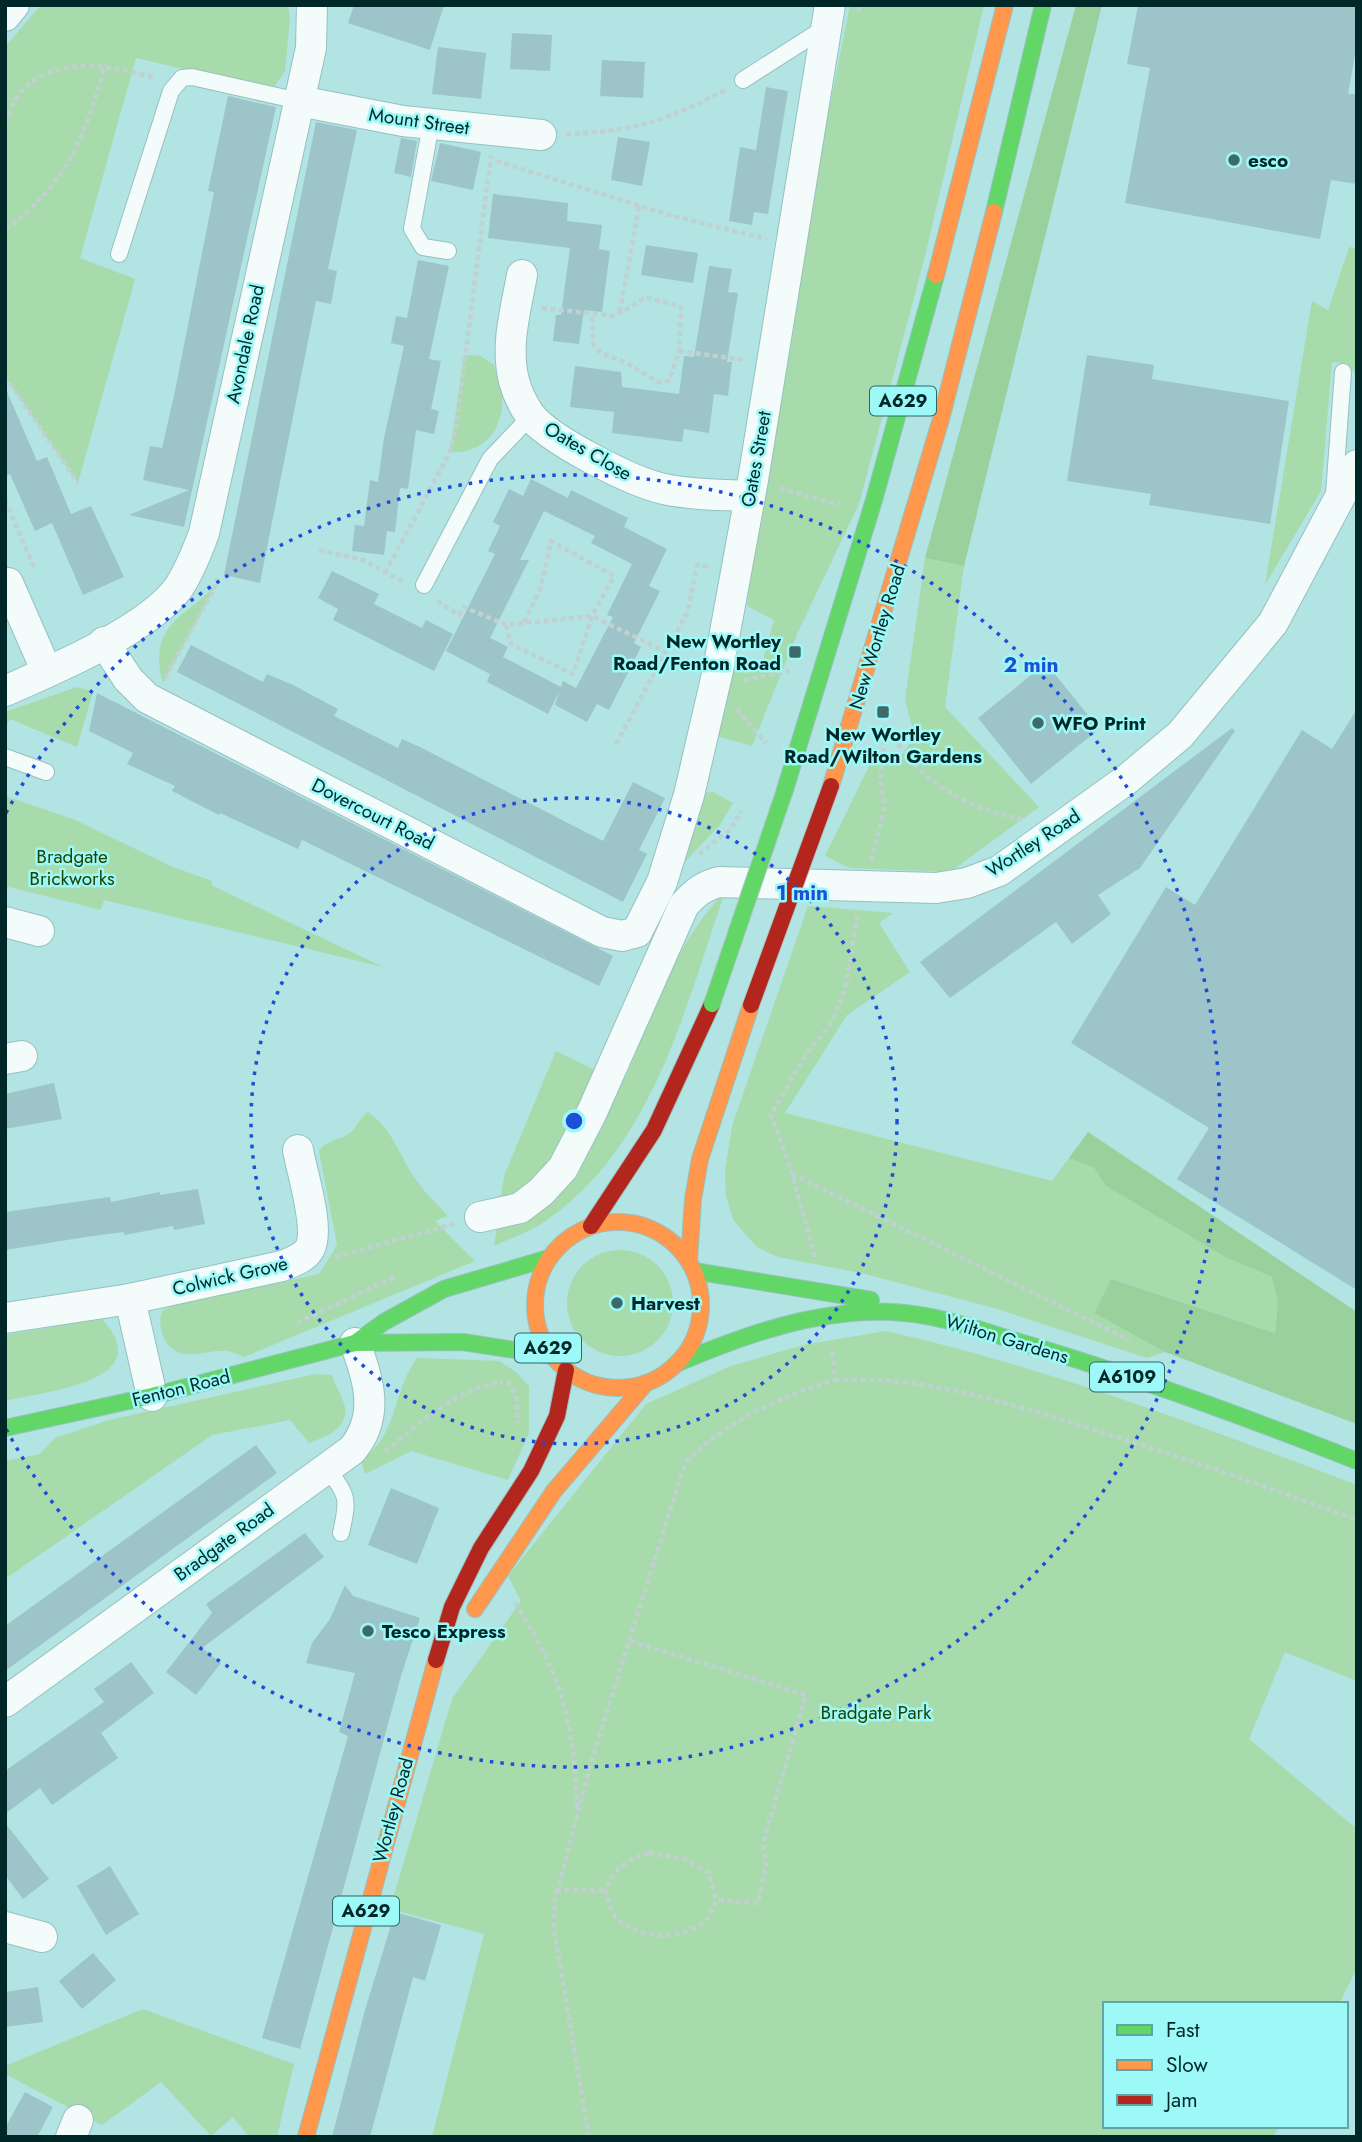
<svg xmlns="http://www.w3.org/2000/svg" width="1362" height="2142" font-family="Jost,sans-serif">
  <rect width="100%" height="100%" fill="#b1e4e3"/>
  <g fill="#a7dbab">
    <path d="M41,5H288L290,18L285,71L272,90L136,58L80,258L135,279L78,483L5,376V47Z"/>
    <path d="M850,5H984L924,260L859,504L798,632L752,746L716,736L731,667L760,671L774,620L747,606C771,404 810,204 850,5Z"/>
    <path d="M1349,247L1357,249V376L1347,363L1332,362L1321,491L1265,585L1312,301L1328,310Z"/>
    <path d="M464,355L480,356L494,365C497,377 504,395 502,408C498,437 478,454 450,452Z"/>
    <path d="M925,558L964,566L945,707L1039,807L950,872L849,868L825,856L873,758L894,765L915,737L905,700Z"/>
    <path d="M216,585L163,683C148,626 181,620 216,585Z"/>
    <path d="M77,687L93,692L77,747L10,719L5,726V712Z"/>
    <path d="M713,792L733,803L720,825L673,874L705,793Z"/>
    <path d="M5,796L73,819L173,867L212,881L211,885L383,967L104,900L101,910L5,886Z"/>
    <path d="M725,892C685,1008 653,1146 547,1220C532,1231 511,1238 494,1246L504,1176L556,1051L591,1068L626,1077C652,1014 676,941 725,892Z"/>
    <path d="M808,906L893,913L879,923L910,972L847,1015L785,1113L1052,1181L1069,1158L1094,1168L1106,1186L1225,1257L1272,1277L1278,1302L1275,1333L1111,1279L1094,1313L1165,1352L1147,1358L994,1308L861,1273L778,1257L757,1247L746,1235L733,1219L726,1196L725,1171L732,1126Z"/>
    <path d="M368,1112C391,1128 398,1151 412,1174C421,1189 436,1203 448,1216L435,1221L475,1261L244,1357C239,1355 233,1352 228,1351C205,1349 177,1366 164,1338C160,1329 159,1321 162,1311L174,1305L319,1274L337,1245L319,1151C330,1137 343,1141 353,1130C359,1123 360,1118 368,1112Z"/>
    <circle cx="620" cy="1303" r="53"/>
    <path d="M102,1319C160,1382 45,1391 5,1401V1335Z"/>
    <path d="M886,1331C1046,1367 1203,1427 1357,1485V1681L1285,1652L1249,1739L1357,1829V1968L1339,2004H1105V2126H1279L1273,2137H432L484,1934L390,1909L452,1699L521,1601L508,1576L646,1404L731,1366L803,1345Z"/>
    <path d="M417,1358L499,1361L516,1372L529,1386V1433L508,1480L411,1451L365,1474L361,1460C398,1437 392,1391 417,1358Z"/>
    <path d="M315,1374L332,1375C335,1385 340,1392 343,1401C353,1426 328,1436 309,1443L290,1420L212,1435L5,1579V1461L40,1454L55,1438L109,1420Z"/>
    <path d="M143,2009L294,2064L277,2137H249L233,2117L211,2136L161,2082L102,2125L5,2074V2066Z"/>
  </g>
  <g fill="#99d09c">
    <path d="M1076,5H1102L964,566L925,558Z"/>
    <path d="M1088,1132L1357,1312V1424L1165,1352L1094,1313L1111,1279L1275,1333L1278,1302L1272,1277L1225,1257L1106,1186L1094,1168L1069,1158Z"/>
  </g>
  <g fill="#9dc5c9" fill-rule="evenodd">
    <path d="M354,5H444L430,50L348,23Z"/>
    <path d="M1138,5H1357V44L1348,94H1357V184L1331,180L1320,239L1125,203L1150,68L1127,64Z"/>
    <path d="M512,33L552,35L550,71L510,69Z"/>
    <path d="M438,47L486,53L481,99L432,94Z"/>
    <path d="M602,60L645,62L643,98L600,96Z"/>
    <path d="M766,87L788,91L768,214L754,212L752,225L729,221L740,147L756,150Z"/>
    <path d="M228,96L276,107L184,527L129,515L189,490L143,480L150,446L162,448L175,391L214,192L208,191Z"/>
    <path d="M316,122L357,130L328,269L337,271L331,304L316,301L260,583L224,575Z"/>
    <path d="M618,137L650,142L642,186L611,180Z"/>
    <path d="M401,138L417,141L411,177L394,173Z"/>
    <path d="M440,143L481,152L473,190L431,181Z"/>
    <path d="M493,194L568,203L567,221L602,225L599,249L610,251L602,312L584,310L579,344L553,341L556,315H561L570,248L488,238Z"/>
    <path d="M646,245L698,253L693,283L641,275Z"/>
    <path d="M418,260L449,266L429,359L441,361L431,409L439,411L434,434L416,430L408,489L400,488L395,532L387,531L384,555L352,551L355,525L364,526L370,480L378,482L384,438L404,346L391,343L396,316L407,318Z"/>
    <path d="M709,266L732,269L728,292L738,293L727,362H732L728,396L714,394L709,433L684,429L682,442L612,433L614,412L570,407L575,366L621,372L622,387L679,394L684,356L694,357Z"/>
    <path d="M1087,355L1154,365L1152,379L1289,401L1270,524L1149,505L1151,494L1067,481Z"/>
    <path d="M5,387L37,461L47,457L71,514L91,506L124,577L83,595L52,523L35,531L10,474L5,476Z"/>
    <path d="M531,479L568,498L571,490L628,518L624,527L667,549L649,586L660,591L634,643L641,647L609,710L597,704L587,722L555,705L559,692L548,714L487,682L490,674L446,651L495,554L488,551L500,526L493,522L509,489L523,496ZM544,511L595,536L591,543L632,564L607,615L613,617L576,688L563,681L561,687L503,657L508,647L490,638L529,560H520Z"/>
    <path d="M332,571L379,594L374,604L422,628L426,620L453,634L434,671L333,620L338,609L318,598Z"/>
    <path d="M191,645L263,682L267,674L293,685L338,709L334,716L398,748L402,739L420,747L603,841L633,782L665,798L639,850L647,854L623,902L177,672Z"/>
    <path d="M1046,663L1099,729L1031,784L978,718Z"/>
    <path d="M97,693L613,956L599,986L302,840L298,849L220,813L219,815L172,791L175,786L127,764L133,753L89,731Z"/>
    <path d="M1357,709V1290L1177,1179L1209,1128L1071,1043L1166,887L1195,905L1302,730L1332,749Z"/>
    <path d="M1232,728L1235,731L1140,868L1098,895L1111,914L1072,944L1056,922L950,998L920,962Z"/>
    <path d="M54,1083L62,1119L5,1129V1094Z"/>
    <path d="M198,1189L205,1224L174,1230L173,1226L124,1235V1232L86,1237L5,1250V1212L110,1197L111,1202L160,1192V1195Z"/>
    <path d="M256,1445L277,1473L5,1671V1626Z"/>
    <path d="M391,1488L439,1508L417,1564L368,1545Z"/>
    <path d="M305,1533L324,1557L202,1648L221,1663L196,1695L166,1672L212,1613L206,1604Z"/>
    <path d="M345,1585L353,1596L420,1618L401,1676L300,2049L262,2038L348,1736L339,1732L355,1673L306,1663L312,1643L330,1619Z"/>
    <path d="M131,1662L154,1693L101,1733L118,1758L52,1805L40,1788L5,1814V1771L104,1702L94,1689Z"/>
    <path d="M5,1823L49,1879L23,1899L5,1875Z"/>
    <path d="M110,1866L139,1914L106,1935L77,1886Z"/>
    <path d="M395,1912L441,1925L425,1981L413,1977L370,2137H332L365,2010Z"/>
    <path d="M93,1953L116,1980L82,2009L59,1981Z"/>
    <path d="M38,1987L43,2022L5,2027V1992Z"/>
    <path d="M25,2092L53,2107L37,2137H5V2128Z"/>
  </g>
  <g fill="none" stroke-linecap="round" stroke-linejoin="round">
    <defs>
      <g id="lane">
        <path d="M743,80L826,27"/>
        <path d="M431,124L412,229L423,247L448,251"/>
        <path d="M119,254L171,91L182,78L192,77L299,101"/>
        <path d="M1334,494L1343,372"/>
        <path d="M424,585L490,459L531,416"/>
        <path d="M5,757L46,772"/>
        <path d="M326,1468C348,1495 349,1498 341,1533"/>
      </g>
      <g id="street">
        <path d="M5,16L14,5"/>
        <path d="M299,101L403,121L541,135"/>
        <path d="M522,275C516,309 505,345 514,381C517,392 523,405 530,415C549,440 632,482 664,489C692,495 722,495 750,496"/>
        <path d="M8,583L47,672"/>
        <path d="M104,642L128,679L147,698L602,932L622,936L637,932L662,882L689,795L718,670L753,480L830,5"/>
        <path d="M5,691C53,670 150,629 179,587C190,570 197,552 204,533L311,48L312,5"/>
        <path d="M5,922L39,931"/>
        <path d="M5,1059L22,1056"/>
        <path d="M480,1217L520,1208L541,1192L563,1168L592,1112L684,905C695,893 703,886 719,882L936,888L967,883L999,871L1126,780L1180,735L1273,623L1357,465"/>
        <path d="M130,1299L152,1396"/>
        <path d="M5,1318L130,1299L282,1266C292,1262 305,1258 310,1248C320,1228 302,1173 298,1150"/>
        <path d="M5,1702L352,1450C380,1417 369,1380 355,1343"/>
        <path d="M5,1927L42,1937"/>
        <path d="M71,2137L78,2120"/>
      </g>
      <g id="fast">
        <path d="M994,212L1043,5"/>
        <path d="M784,793L874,500L936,275"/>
        <path d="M694,1271L871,1300"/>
        <path d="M355,1343L384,1322L444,1289L549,1258"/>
        <path d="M676,1364C744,1335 816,1309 892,1312C938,1314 982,1331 1026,1344C1138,1377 1248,1418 1357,1461"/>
        <path d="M5,1428L152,1396L355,1343L463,1342L553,1356"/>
      </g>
      <g id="slow">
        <path d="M936,275L1005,5"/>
        <path d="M831,786L941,419L994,212"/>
        <circle cx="618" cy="1305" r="83"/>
        <path d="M689,1261L693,1199L700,1159L751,1005"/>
        <path d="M475,1609L554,1491L646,1383"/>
        <path d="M306,2137L436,1660"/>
      </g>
      <g id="jam">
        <path d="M591,1226L654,1130L712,1004"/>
        <path d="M436,1660L452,1607L481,1548L531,1471L557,1416L566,1370"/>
      </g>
    </defs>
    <use href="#lane" stroke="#97c0bf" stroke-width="18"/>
    <use href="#street" stroke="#97c0bf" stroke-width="32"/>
    <use href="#fast" stroke="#97c0bf" stroke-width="18"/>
    <use href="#slow" stroke="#97c0bf" stroke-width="18"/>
    <use href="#jam" stroke="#97c0bf" stroke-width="18"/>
    <g stroke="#c1d1d1" stroke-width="4.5" stroke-dasharray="5 3.5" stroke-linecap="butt">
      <path d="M857,10L866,5"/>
      <path d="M5,123C9,114 13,101 19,94C54,53 111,66 156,78"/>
      <path d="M566,134C633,132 669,120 727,89"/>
      <path d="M496,161L669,215L767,239"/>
      <path d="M5,229C64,189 86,135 104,68"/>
      <path d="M542,308L615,316L646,297L681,307L679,351L669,381L658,382L625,362L601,353L593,344L592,316"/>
      <path d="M620,312L639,206"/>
      <path d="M679,351L744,360"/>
      <path d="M5,376L78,483"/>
      <path d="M780,488L839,505"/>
      <path d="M5,500L35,570"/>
      <path d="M319,550L363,560L405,583"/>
      <path d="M385,573L450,452L456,428L491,155"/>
      <path d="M437,601L459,615L464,607L506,625L592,616L664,651"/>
      <path d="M506,625L511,644L573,674L592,616L614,576L551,541L541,587L524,623"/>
      <path d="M165,678L216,585L217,578"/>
      <path d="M744,680L790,671"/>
      <path d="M737,709L766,743"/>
      <path d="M884,735C901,741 909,760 923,773C953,799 984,812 1022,819"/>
      <path d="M616,744L688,611L697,565L711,567"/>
      <path d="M699,854L731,829L741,811"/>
      <path d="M871,861L885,806L880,781L886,725"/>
      <path d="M792,1174L1129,1340"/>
      <path d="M335,1257L454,1224"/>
      <path d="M815,1257L792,1174L771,1115L805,1056L832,1022L845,990L858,913"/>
      <path d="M297,1323L396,1276"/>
      <path d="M835,1380C920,1375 1005,1402 1085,1427C1176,1455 1267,1487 1357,1520"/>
      <path d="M508,1381L516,1396L518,1423"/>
      <path d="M385,1451C421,1424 456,1387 503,1382"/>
      <path d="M515,1603C563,1678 574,1721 577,1809"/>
      <path d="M630,1641L806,1695L763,1843L766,1865L758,1903L716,1900"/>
      <path d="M649,1853L685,1859L709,1873L716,1900C713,1907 711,1915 706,1920C683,1941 637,1941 616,1917C611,1911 608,1899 605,1891C616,1867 624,1861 649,1853Z"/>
      <path d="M556,1890L605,1891"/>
      <path d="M589,2137L554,1929L555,1899L592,1759L685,1463C724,1422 781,1396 835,1380L832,1348"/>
    </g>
    <use href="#lane" stroke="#f3fbfb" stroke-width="16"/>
    <use href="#street" stroke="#f3fbfb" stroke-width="30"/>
    <use href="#fast" stroke="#63d668" stroke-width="16"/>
    <use href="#slow" stroke="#ff974d" stroke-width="16"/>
    <use href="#jam" stroke="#b3261e" stroke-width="16"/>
    <defs>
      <path id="fast-bridge" d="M712,1004L784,793"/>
      <path id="jam-bridge" d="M751,1005L831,786"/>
    </defs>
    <use href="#fast-bridge" stroke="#acc6c6" stroke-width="18" stroke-linecap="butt"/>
    <use href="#jam-bridge" stroke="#acc6c6" stroke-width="18" stroke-linecap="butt"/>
    <use href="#fast-bridge" stroke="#63d668" stroke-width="16"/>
    <use href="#jam-bridge" stroke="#b3261e" stroke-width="16"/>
  </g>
  <g fill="none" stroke="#1d4ed8" stroke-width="3.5" stroke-dasharray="3.5 7">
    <circle cx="574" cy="1121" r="323"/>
    <path d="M6 813A646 646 0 1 1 6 1429"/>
  </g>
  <g fill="#3e6a69" stroke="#9cf9f8" stroke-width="2.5">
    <circle cx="1234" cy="160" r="7"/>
    <rect x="788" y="645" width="14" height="14" rx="3.5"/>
    <rect x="876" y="705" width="14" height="14" rx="3.5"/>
    <circle cx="1038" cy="723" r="7"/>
    <circle cx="617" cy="1303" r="7"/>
    <circle cx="368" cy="1631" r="7"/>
  </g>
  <g text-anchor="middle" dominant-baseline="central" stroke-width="5" stroke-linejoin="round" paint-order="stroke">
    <g fill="#9cf9f8" stroke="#2f6766" stroke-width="2">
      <rect x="870" y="386.5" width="66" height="29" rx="5"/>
      <rect x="515" y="1333.5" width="66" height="29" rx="5"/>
      <rect x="1090" y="1362.5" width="74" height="29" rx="5"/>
      <rect x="333" y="1896.5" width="66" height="29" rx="5"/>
    </g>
    <g font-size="18" font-weight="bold" fill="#002828">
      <text x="903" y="401">A629</text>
      <text x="548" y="1348">A629</text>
      <text x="1127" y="1377">A6109</text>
      <text x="366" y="1911">A629</text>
    </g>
    <g font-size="19" fill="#002828" stroke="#9cf9f8">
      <text transform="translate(419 121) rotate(8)">Mount Street</text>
      <text transform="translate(245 344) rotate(-78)">Avondale Road</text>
      <text transform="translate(588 451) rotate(30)">Oates Close</text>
      <text transform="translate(756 459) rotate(-80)">Oates Street</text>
      <text transform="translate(877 637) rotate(-73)">New Wortley Road</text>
      <text transform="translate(373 814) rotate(27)">Dovercourt Road</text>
      <text transform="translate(1033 843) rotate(-33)">Wortley Road</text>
      <text transform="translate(230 1276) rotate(-13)">Colwick Grove</text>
      <text transform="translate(1007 1339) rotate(17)">Wilton Gardens</text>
      <text transform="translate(181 1388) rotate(-14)">Fenton Road</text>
      <text transform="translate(224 1542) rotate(-36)">Bradgate Road</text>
      <text transform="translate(393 1810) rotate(-75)">Wortley Road</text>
    </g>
    <g font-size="19" font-weight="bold" fill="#002828" stroke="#9cf9f8" text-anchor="start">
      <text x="1248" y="160">esco</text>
      <text x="781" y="641" text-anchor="end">New Wortley<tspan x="781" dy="22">Road/Fenton Road</tspan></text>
      <text x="1052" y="723">WFO Print</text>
      <text x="883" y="734" text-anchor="middle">New Wortley<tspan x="883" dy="22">Road/Wilton Gardens</tspan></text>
      <text x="631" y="1303">Harvest</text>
      <text x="382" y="1631">Tesco Express</text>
    </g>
    <g font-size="19" fill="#204400" stroke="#9cf9f8">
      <text x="72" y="856">Bradgate<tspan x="72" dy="22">Brickworks</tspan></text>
      <text x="876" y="1712">Bradgate Park</text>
    </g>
  </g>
  <circle cx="574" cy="1121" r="10" fill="#1d4ed8" stroke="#9cf9f8" stroke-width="3.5"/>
  <g font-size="21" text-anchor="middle" font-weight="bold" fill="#1d4ed8" stroke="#9cf9f8" stroke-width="5" stroke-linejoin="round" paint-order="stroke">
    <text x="1031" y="672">2 min</text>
    <text x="802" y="900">1 min</text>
  </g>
  <rect width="1362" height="2142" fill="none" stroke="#002828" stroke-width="14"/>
  <rect x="1103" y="2002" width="245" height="126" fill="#9cf9f8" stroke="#5ea5a5" stroke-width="2"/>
  <rect x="1117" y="2025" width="35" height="10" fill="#63d668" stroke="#5ea5a5" stroke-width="2"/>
  <text x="1166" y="2037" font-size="21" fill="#002828">Fast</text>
  <rect x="1117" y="2060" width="35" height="10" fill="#ff974d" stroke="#5ea5a5" stroke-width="2"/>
  <text x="1166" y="2072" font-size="21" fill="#002828">Slow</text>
  <rect x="1117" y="2095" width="35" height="10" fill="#b3261e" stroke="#5ea5a5" stroke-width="2"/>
  <text x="1166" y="2107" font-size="21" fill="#002828">Jam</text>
</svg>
